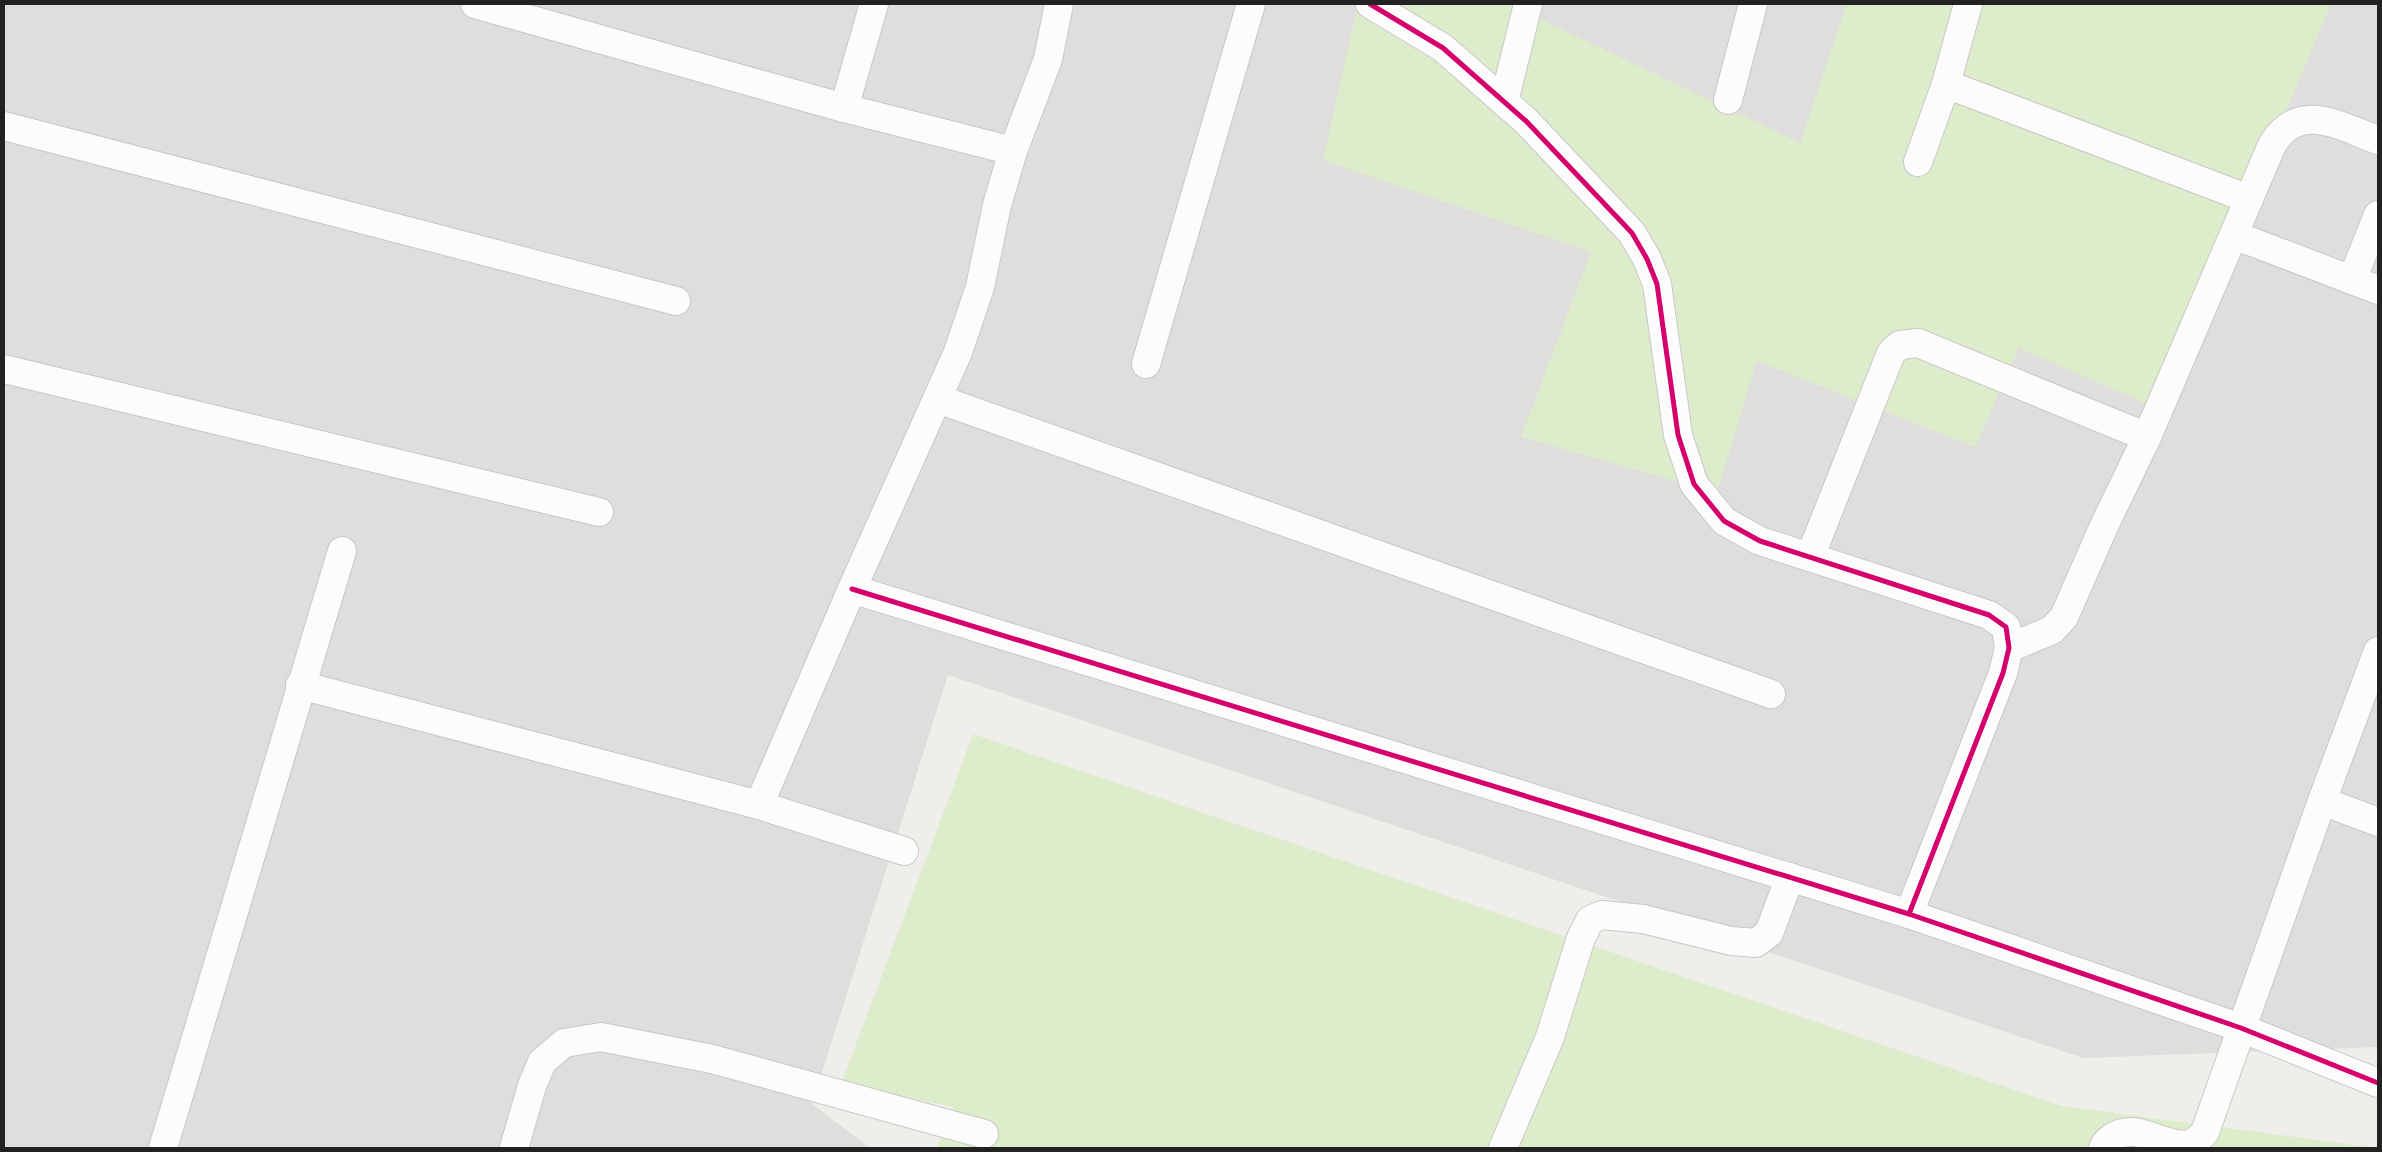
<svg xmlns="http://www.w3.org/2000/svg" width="2382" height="1152" font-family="'Titillium Web',sans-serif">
  <rect width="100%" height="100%" fill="#f0eeeb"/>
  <path fill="#dfdedc" d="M4,4H2378V1047L2083,1058L948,675L812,1104L870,1148H4Z"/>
  <g fill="#ddeccb">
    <path d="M1358,4H1509L1800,143L1847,4H2331L2161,410L2019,348L1975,447L1757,361L1717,493L1521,437L1591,252L1323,160Z"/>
    <path d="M973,734L2062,1106L2378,1148H937L953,1107L841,1084Z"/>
  </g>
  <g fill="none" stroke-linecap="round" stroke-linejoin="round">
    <defs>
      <g id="minor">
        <path d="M475,4L844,108L1013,151"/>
        <path d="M1370,4L1443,48L1526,121L1632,233L1647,259L1657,284L1678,435L1694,484L1724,521L1760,541L1989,615L2006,627L2009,648L2003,673L1909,914"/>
        <path d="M1946,84L2249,199"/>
        <path d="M1728,100L1753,4"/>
        <path d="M1504,102L1528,4"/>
        <path d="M844,108L874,4"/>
        <path d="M4,126L676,301"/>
        <path d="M1918,162L1946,84L1968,4"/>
        <path d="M2234,235L2378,290"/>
        <path d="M2352,280L2378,215"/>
        <path d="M1146,364L1251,4"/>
        <path d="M4,369L599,512"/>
        <path d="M938,399L1771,694"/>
        <path d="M1810,557L1891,353L1900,345L1918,343L2147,437"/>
        <path d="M852,589L1909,914L2241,1028L2378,1083"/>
        <path d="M2009,648L2052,630L2064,617L2104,526L2147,437L2272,145C2299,100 2339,126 2378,140"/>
        <path d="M300,685L759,805L904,851"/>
        <path d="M2322,801L2378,822"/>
        <path d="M759,805L852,589L958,352L980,287L997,205L1013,151L1048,59L1059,4"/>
        <path d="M163,1148L342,551"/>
        <path d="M514,1148L532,1086L542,1062L564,1043L601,1037L712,1059L984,1134"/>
        <path d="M1503,1148L1550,1037L1581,938L1590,920L1602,915L1643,919L1731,941L1756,943L1769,933L1790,877"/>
        <path d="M2103,1148C2105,1142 2108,1141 2113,1137C2139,1120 2166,1152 2193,1143C2197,1141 2202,1135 2205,1132L2322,801L2378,651"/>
      </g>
    </defs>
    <use href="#minor" stroke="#c9c8c7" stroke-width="30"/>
    <use href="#minor" stroke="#fdfcfc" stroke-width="28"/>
    <defs>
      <g id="cycleway">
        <path d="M1370,4L1443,48L1526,121L1632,233L1647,259L1657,284L1678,435L1694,484L1724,521L1760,541L1989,615L2006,627L2009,648L2003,673L1909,914"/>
        <path d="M852,589L1909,914L2241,1028L2378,1083"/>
      </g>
    </defs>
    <use href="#cycleway" stroke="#fff" stroke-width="8"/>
    <use href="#cycleway" stroke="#d6006c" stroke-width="5"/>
  </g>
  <rect width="2382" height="1152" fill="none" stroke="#222222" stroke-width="10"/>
</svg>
